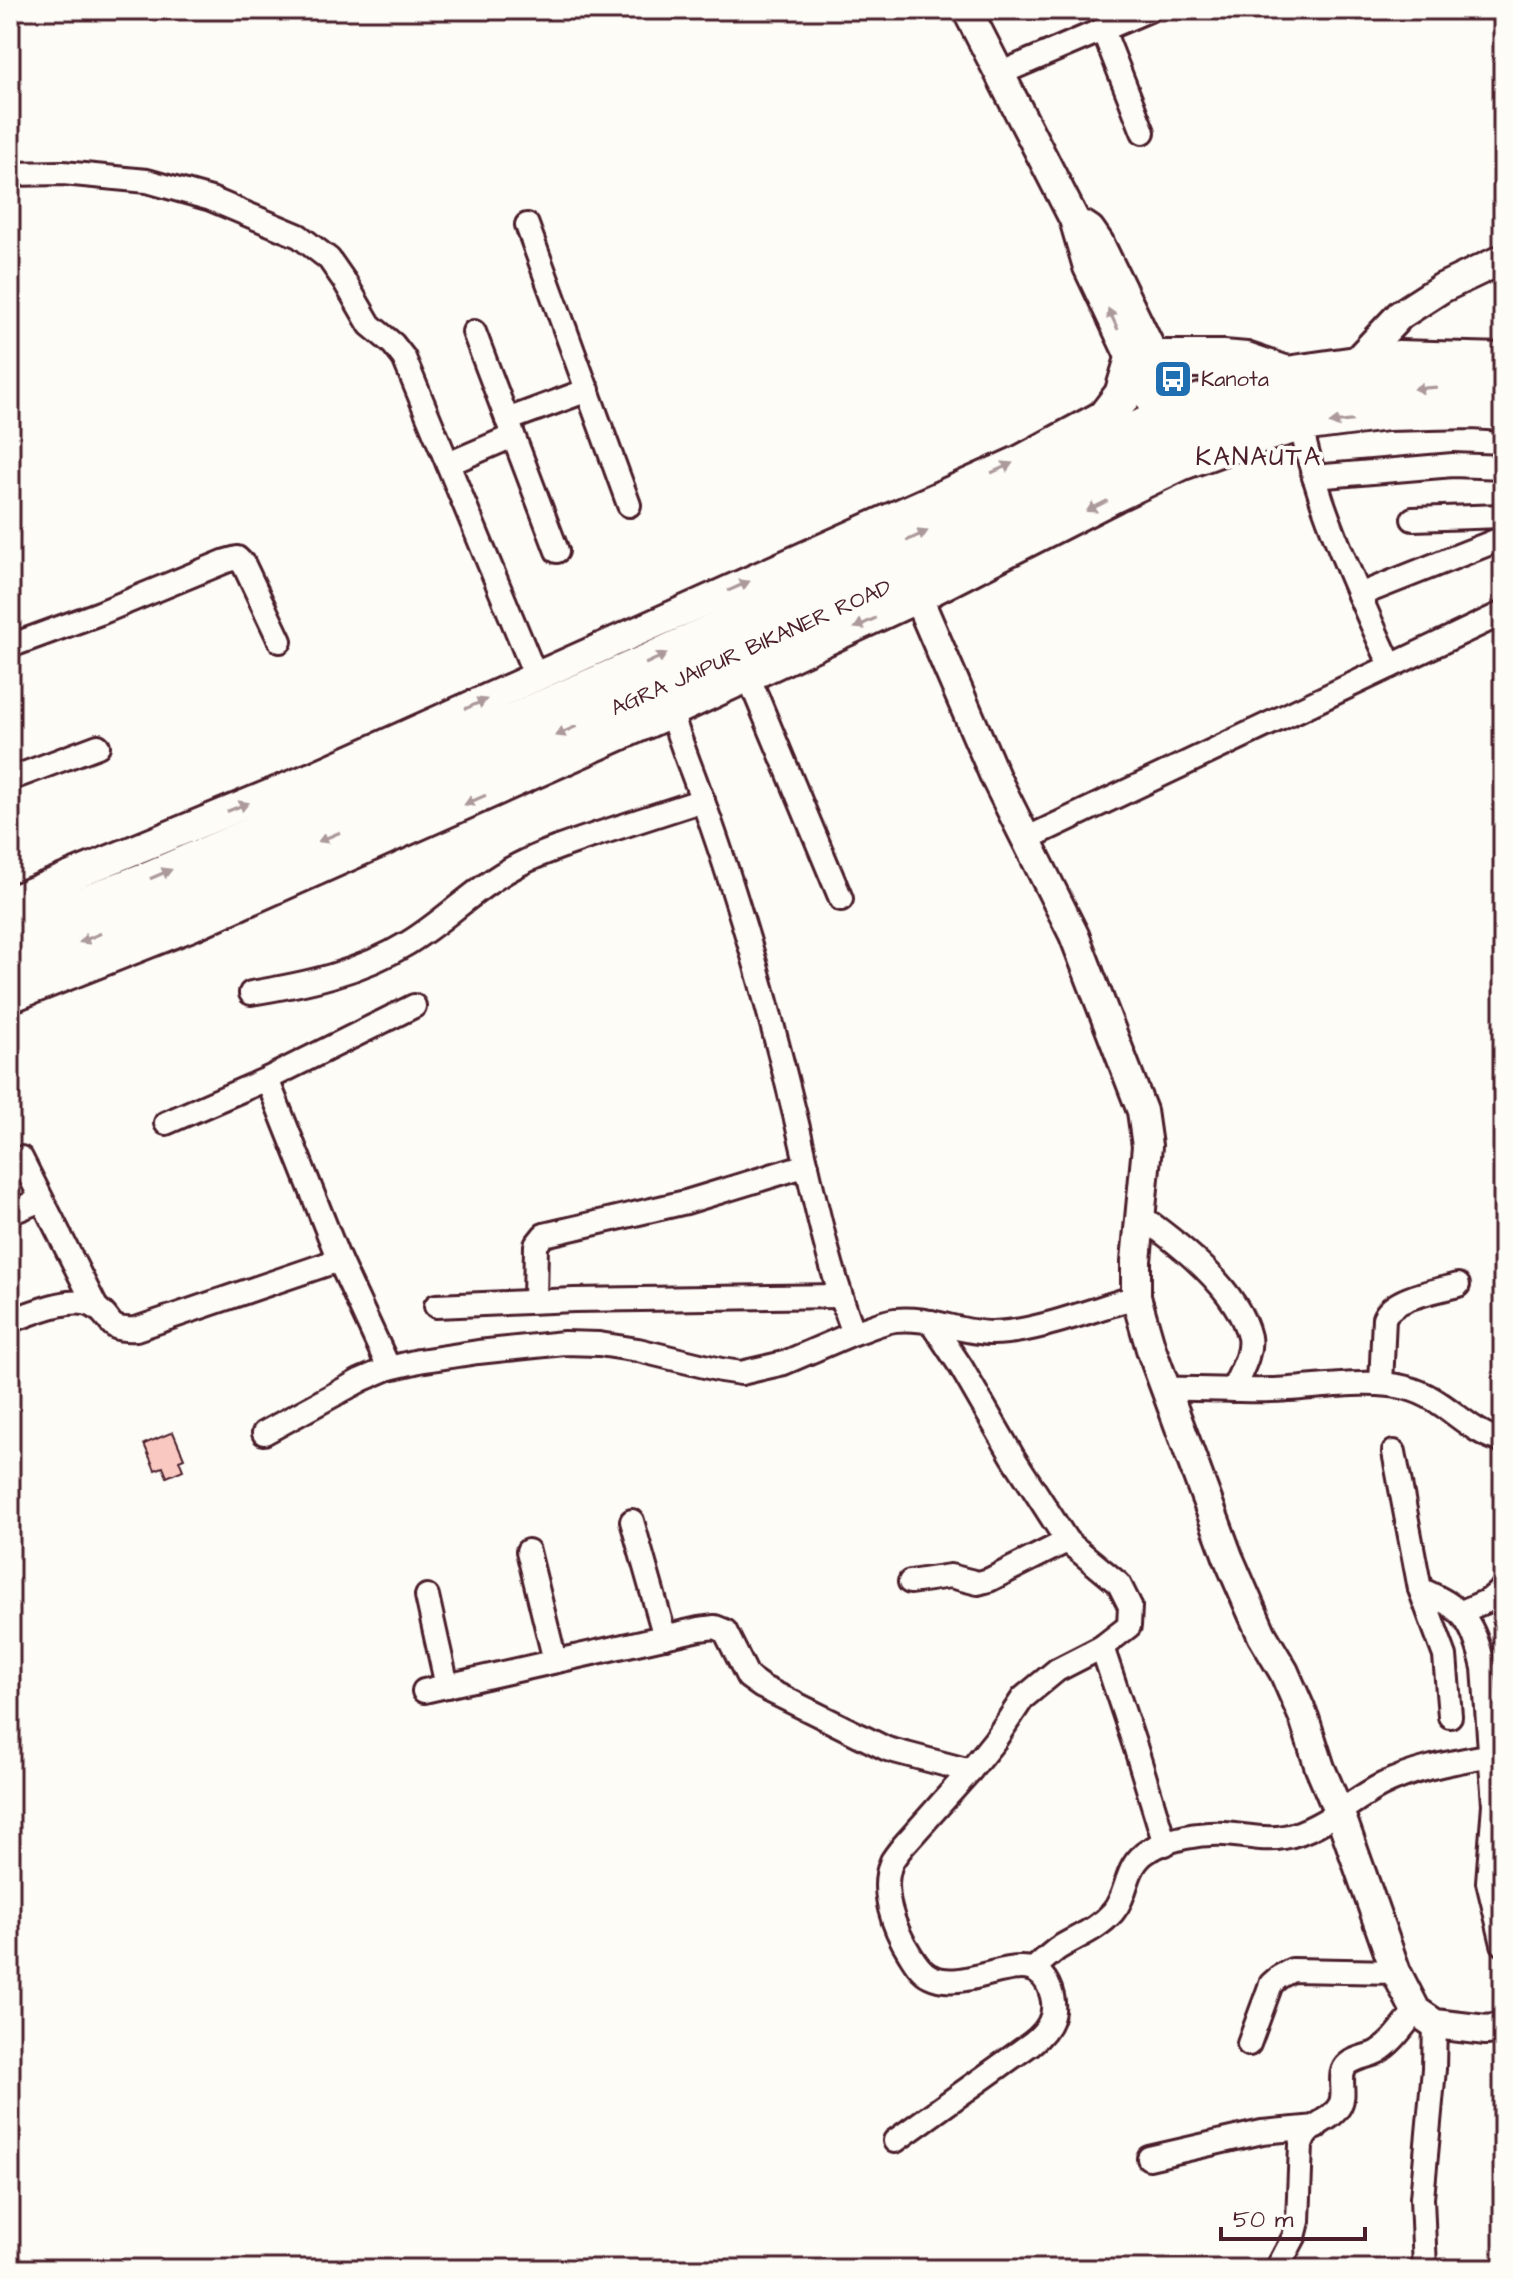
<svg xmlns="http://www.w3.org/2000/svg" width="1513" height="2279" font-family="'Architects Daughter',sans-serif">
  <rect width="100%" height="100%" fill="#fdfcf7"/>
  <filter id="ink" filterUnits="userSpaceOnUse"><feTurbulence type="fractalNoise" baseFrequency=".0125" numOctaves="2"/><feDisplacementMap in="SourceGraphic" scale="16" xChannelSelector="R" yChannelSelector="G"/><feConvolveMatrix kernelMatrix="1 2 1 2 8 2 1 2 1" color-interpolation-filters="sRGB"/></filter>
  <g filter="url(#ink)">
    <path fill="#f9c9c1" stroke="#4a1f2b" stroke-width="2" d="M173,1432L184,1458L179,1460L183,1470L167,1477L163,1467L155,1470L144,1444Z"/>
    <g fill="none" stroke-linecap="round" stroke-linejoin="round">
      <defs>
        <g id="minor">
          <path d="M1103,30L1143,132"/>
          <path d="M999,74L1149,10"/>
          <path d="M10,174L63,173L147,181L211,199L299,236L329,259L345,282L370,325L393,344L404,358L536,677"/>
          <path d="M527,225L629,505"/>
          <path d="M474,332L557,551"/>
          <path d="M1299,412C1303,442 1313,473 1322,501C1342,558 1366,612 1391,666"/>
          <path d="M507,420L588,390"/>
          <path d="M448,464L513,436"/>
          <path d="M1314,477L1453,465L1503,467"/>
          <path d="M1413,519L1503,516"/>
          <path d="M1359,595L1503,538"/>
          <path d="M10,646L100,613L226,561L237,558L244,565L280,641"/>
          <path d="M749,678L841,899"/>
          <path d="M666,701C675,723 682,746 691,769C734,881 766,995 794,1111C812,1185 826,1261 854,1333C867,1329 881,1322 895,1320C928,1316 960,1333 992,1333C1034,1333 1094,1309 1136,1297"/>
          <path d="M10,779L98,746"/>
          <path d="M1026,839L1503,613"/>
          <path d="M251,993C306,984 359,973 408,943C446,920 477,886 518,865C543,852 571,843 598,834C633,823 668,811 703,800"/>
          <path d="M267,1079L339,1260L389,1368"/>
          <path d="M166,1123L267,1079L414,1006"/>
          <path d="M21,1158L96,1307"/>
          <path d="M10,1213L41,1200"/>
          <path d="M1142,1217C1179,1244 1238,1289 1249,1337C1252,1355 1239,1374 1233,1390"/>
          <path d="M535,1301L536,1245L544,1235L686,1202L807,1165"/>
          <path d="M436,1306L574,1300L839,1296"/>
          <path d="M10,1321C32,1313 74,1294 95,1307C115,1319 104,1331 136,1329L339,1260"/>
          <path d="M931,1322L961,1367L1013,1457L1067,1541L1119,1584L1130,1606L1129,1626L1102,1647L1135,1746L1165,1844"/>
          <path d="M1381,1384L1384,1318C1393,1297 1437,1291 1458,1285"/>
          <path d="M1166,1389C1201,1388 1236,1391 1271,1390C1313,1389 1367,1378 1407,1388C1446,1398 1466,1432 1503,1441"/>
          <path d="M264,1433L361,1380L389,1368L419,1361L478,1352L564,1343L599,1344L638,1350L721,1370L741,1373L784,1363L854,1333"/>
          <path d="M1394,1452L1420,1589L1445,1656L1450,1716"/>
          <path d="M632,1521L665,1637"/>
          <path d="M528,1551L555,1661"/>
          <path d="M910,1582L950,1576L978,1583L989,1580L1067,1541"/>
          <path d="M1420,1589C1464,1608 1473,1621 1484,1668L1494,1804L1488,1882L1503,1944"/>
          <path d="M427,1596L447,1686"/>
          <path d="M1461,1612L1489,1600L1503,1588"/>
          <path d="M424,1691L699,1629L715,1627L725,1631L748,1677L762,1687L887,1749L970,1771"/>
          <path d="M1034,1969C1041,1962 1049,1955 1057,1949C1076,1937 1097,1930 1113,1912C1129,1893 1124,1866 1148,1851C1169,1838 1199,1833 1224,1834C1244,1835 1264,1841 1284,1837C1317,1832 1351,1801 1380,1786C1419,1766 1461,1761 1503,1753"/>
          <path d="M1249,2044L1271,1984L1279,1977L1292,1970L1396,1972"/>
          <path d="M895,2141L1032,2043C1047,2031 1057,2017 1052,1996C1036,1934 972,1997 930,1976C921,1972 915,1962 910,1954C894,1929 879,1890 892,1861C895,1856 899,1851 903,1846L970,1771L995,1740L1023,1698L1057,1670L1102,1647"/>
          <path d="M1149,2158L1262,2132L1316,2127"/>
          <path d="M1277,2269L1294,2237L1298,2221L1301,2145C1303,2141 1304,2137 1307,2134C1316,2122 1333,2119 1340,2105C1347,2092 1336,2074 1348,2064C1356,2057 1368,2057 1377,2052C1394,2042 1404,2025 1416,2011"/>
          <path d="M1425,2269L1422,2198L1434,2069L1435,2024"/>
        </g>
        <g id="tertiary">
          <path d="M967,10L1074,219L1088,267L1168,436"/>
          <path d="M1084,226L1090,230L1099,243L1188,426"/>
          <path d="M1352,366L1400,315L1442,288L1503,259"/>
          <path d="M909,577L996,779L1074,935L1142,1111L1147,1146L1136,1261V1297L1151,1349L1228,1557L1262,1635L1284,1672L1304,1718L1320,1768L1343,1822L1396,1972L1416,2011L1435,2024L1486,2030L1503,2028"/>
          <path d="M10,901L312,777L1020,460L1105,414"/>
          <path d="M10,998L192,926L671,713L918,598L1116,497L1183,465L1238,445L1301,427L1387,416L1472,414L1503,416"/>
        </g>
        <g id="trunk">
          <path d="M1154,359H1223L1246,361L1287,375"/>
          <path d="M1077,455L1123,395L1133,362"/>
          <path d="M10,933L148,880L270,828L649,662L1052,473L1179,409L1287,375L1398,359L1503,362"/>
          <path d="M10,971L394,809L909,577L992,537L1190,432L1249,413L1298,403L1395,390L1458,386L1503,389"/>
        </g>
      </defs>
      <use href="#minor" stroke="#4a1f2b" stroke-width="28"/>
      <use href="#tertiary" stroke="#4a1f2b" stroke-width="34"/>
      <use href="#trunk" stroke="#4a1f2b" stroke-width="42"/>
      <use href="#minor" stroke="#fdfcf7" stroke-width="22"/>
      <use href="#tertiary" stroke="#fdfcf7" stroke-width="28"/>
      <use href="#trunk" stroke="#fdfcf7" stroke-width="36"/>
    </g>
    <defs><path id="oneway-solid" d="M-6-.8H1V-3.2L6.5 0L1 3.2V.8H-6Z" transform="scale(2)"/></defs>
    <g fill="#ac999b">
      <use href="#oneway-solid" transform="translate(1113 319) rotate(-115)"/>
      <use href="#oneway-solid" transform="translate(1425 388) rotate(176)"/>
      <use href="#oneway-solid" transform="translate(1341 422) rotate(173)"/>
      <use href="#oneway-solid" transform="translate(1002 468) rotate(-25)"/>
      <use href="#oneway-solid" transform="translate(1097 506) rotate(153)"/>
      <use href="#oneway-solid" transform="translate(917 536) rotate(-25)"/>
      <use href="#oneway-solid" transform="translate(739 586) rotate(-24)"/>
      <use href="#oneway-solid" transform="translate(865 623) rotate(155)"/>
      <use href="#oneway-solid" transform="translate(656 659) rotate(-25)"/>
      <use href="#oneway-solid" transform="translate(476 704) rotate(-24)"/>
      <use href="#oneway-solid" transform="translate(566 731) rotate(156)"/>
      <use href="#oneway-solid" transform="translate(475 800) rotate(156)"/>
      <use href="#oneway-solid" transform="translate(238 807) rotate(-22)"/>
      <use href="#oneway-solid" transform="translate(329 837) rotate(157)"/>
      <use href="#oneway-solid" transform="translate(161 874) rotate(-23)"/>
      <use href="#oneway-solid" transform="translate(90 938) rotate(157)"/>
    </g>
  </g>
  <defs>
    <symbol id="bus-square" viewBox="-11 -11 22 22"><rect x="-9" y="-9" width="18" height="18" rx="4" fill="#1f6fb2" stroke="#fdfcf7"/><path d="M-5-6H5V4H4V6H2V4H-2V6H-4V4H-5ZM-3.5-4V0h7V-4ZM-3.5 1.2v1.5H-2V1.2ZM2 1.2v1.5H3.5V1.2Z" fill="#fff"/></symbol>
  </defs>
  <g fill-rule="evenodd">
    <use href="#bus-square" x="1151" y="357" width="44" height="44"/>
  </g>
  <g text-anchor="middle" dominant-baseline="central" stroke-width="8" stroke-linejoin="round" paint-order="stroke">
    <g font-size="22" fill="#4a1f2b" stroke="#fdfcf7" text-anchor="start">
      <text x="1201" y="379">Kanota</text>
    </g>
    <g font-size="22" fill="#4a1f2b" stroke="#fdfcf7">
      <text transform="translate(751 648) rotate(-24)">AGRA JAIPUR BIKANER ROAD</text>
    </g>
    <g font-size="26" letter-spacing="2" fill="#4a1f2b" stroke="#fdfcf7">
      <text x="1259" y="457">KANAUTA</text>
    </g>
  </g>
  <rect width="1513" height="2279" fill="none" stroke="#fdfcf7" stroke-width="40"/>
  <rect x="20" y="20" width="1473" height="2239" fill="none" stroke="#4a1f2b" stroke-width="3" filter="url(#ink)"/>
  <path d="M1221 2227v12h144v-12" fill="none" stroke="#4a1f2b" stroke-width="4"/>
  <text x="1233" y="2227" font-size="24" fill="#4a1f2b" stroke="#fdfcf7" stroke-width="6" paint-order="stroke">50 m</text>
</svg>
